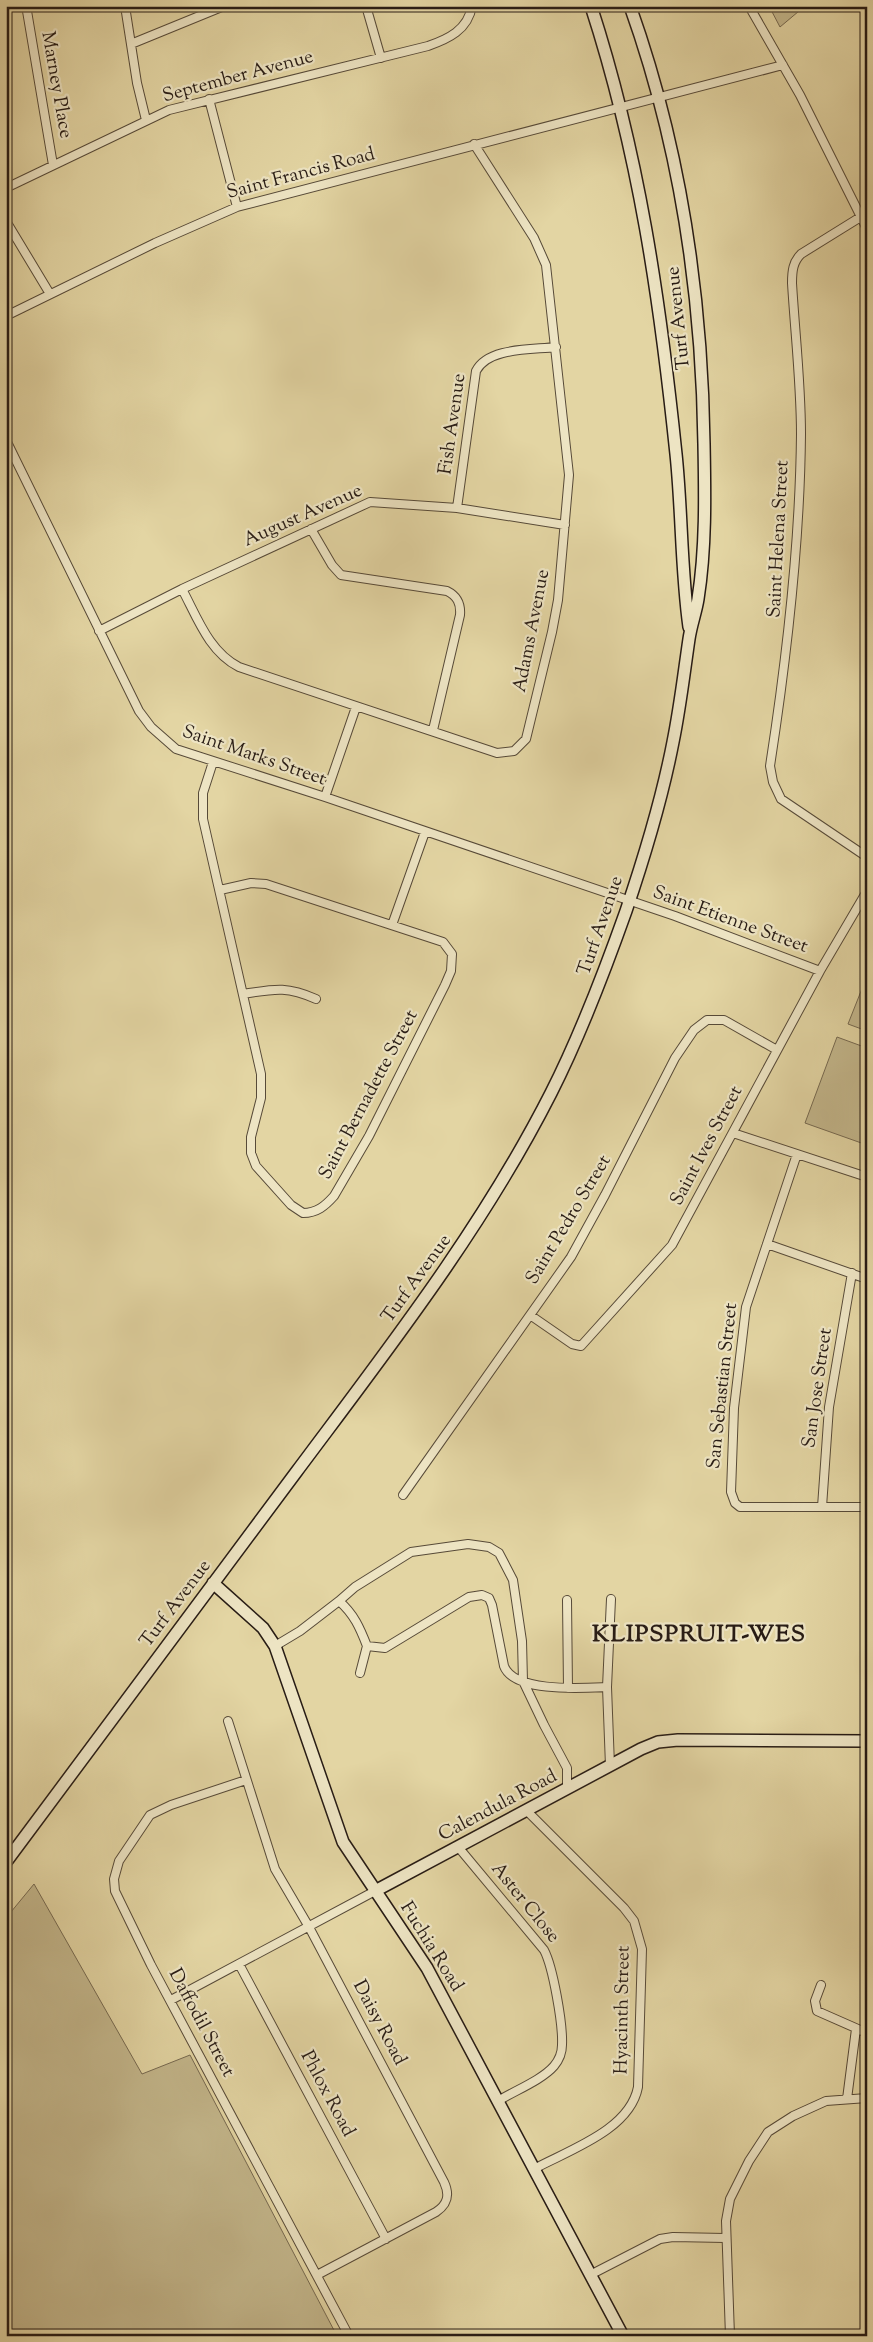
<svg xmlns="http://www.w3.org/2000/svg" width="873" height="2342" viewBox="0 0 873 2342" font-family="'Sorts Mill Goudy',serif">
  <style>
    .green { fill: #c3b68b; stroke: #766950 }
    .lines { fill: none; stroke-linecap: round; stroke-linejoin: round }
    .street-casing { stroke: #574a38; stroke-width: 10 }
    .secondary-casing { stroke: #281c15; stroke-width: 14 }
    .street { stroke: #ede4c3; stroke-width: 8 }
    .secondary { stroke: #ede4c3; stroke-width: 11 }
    .labels { text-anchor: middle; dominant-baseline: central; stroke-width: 4.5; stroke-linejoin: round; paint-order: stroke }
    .street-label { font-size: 19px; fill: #281c15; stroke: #ede4c3 }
    .district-label { font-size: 24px; font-weight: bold; letter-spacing: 1px; fill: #281c15; stroke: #ede4c3 }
  </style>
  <rect width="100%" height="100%" fill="#e3d5a3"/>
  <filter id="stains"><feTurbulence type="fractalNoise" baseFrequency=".004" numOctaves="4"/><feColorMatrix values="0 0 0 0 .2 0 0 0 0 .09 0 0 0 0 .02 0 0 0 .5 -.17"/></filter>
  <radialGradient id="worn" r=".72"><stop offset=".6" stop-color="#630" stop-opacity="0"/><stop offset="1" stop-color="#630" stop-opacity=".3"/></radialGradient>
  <path class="green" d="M769,6h36l-25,21z
    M867,976v55l-19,-7z
    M837,1037l30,11v97l-62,-22z
    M34,1884l108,190 48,-19 147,281h-331v-418z"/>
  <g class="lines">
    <defs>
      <path id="street" d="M125,6l12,77 9,37
        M366,6l15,52
        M749,6l51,89 67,134
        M27,11l26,154
        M131,44l93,-38
        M209,99l28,108
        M6,188l163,-78 259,-64c20,-7 40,-16 44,-40
        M867,213l-66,41c-8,8 -9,17 -9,29 3,50 9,101 9,151 -1,111 -14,222 -31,332l3,16 8,17 86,58
        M6,221l44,73
        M6,316l149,-73 82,-36 546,-142
        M6,440l133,271 12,16 25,22 149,48 350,119 145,55
        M457,508l19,-137c12,-24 56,-21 80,-24
        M311,529l21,36 9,10 106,16c10,5 14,12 13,24l-27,115
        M182,589c15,28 27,63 57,78l258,86 17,-2 12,-12 26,-107 6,-32 11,-125 -23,-210 -12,-27 -60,-94
        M99,631l83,-42 188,-87 87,6 108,17
        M213,762l-10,31v26l58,255v24l-10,39v16l5,13 35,39 12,8c14,0 22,-7 31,-17l35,-60 76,-151 6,-14 1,-17 -9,-12 -177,-58 -15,-1 -31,7
        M325,797l31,-90
        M392,925l33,-93
        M243,994c32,-5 43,-8 73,5
        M733,1133l134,44
        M797,1154l-51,153 -12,101 -3,84 4,11 5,4h127
        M767,1244l100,35
        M530,1315l42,29 9,2 91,-101 148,-274 47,-80
        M403,1495l168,-238 34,-62 70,-137 19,-28 13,-10h17l53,30
        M822,1507l7,-100 23,-134
        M567,1600l1,88
        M339,1601l16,-14 56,-35 57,-8 21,3 10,6 14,27 9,61 1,40 21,44 23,43v21
        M275,1646l25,-15 39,-30c15,13 21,27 28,45l18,2 84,-51 13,-2 7,3 3,7 12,61c10,27 79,22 103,21
        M360,1673l7,-27
        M228,1721l47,148 34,58 135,255c6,13 4,22 -8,30l-119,63
        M610,1766l-3,-79 4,-88
        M246,1780l-75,25 -21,10 -31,46 -5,18 1,12 36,74 198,371
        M527,1811l97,97 10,13 8,28 -4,138c-8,43 -69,63 -104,82
        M459,1848l85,102c9,17 19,74 18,95 0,7 -3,15 -8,21 -12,14 -40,25 -56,35
        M239,1964l147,275
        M821,1985l-6,16 2,10 50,22
        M171,2000l204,-109
        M847,2099l9,-70
        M590,2275l70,-36 13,-2 52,1
        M730,2336l-4,-115 4,-22 19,-38 19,-29 25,-16 33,-15 41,-3"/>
      <path id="secondary" d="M591,6c48,148 69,294 85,448 6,57 5,116 13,173
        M213,1583l50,45 12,18 68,196 84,126 196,368
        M6,1862c97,-131 194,-261 291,-391 91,-122 185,-242 254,-378 30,-59 53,-120 75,-182 19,-56 36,-112 47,-169 7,-34 11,-69 16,-103 2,-14 7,-27 9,-40 8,-51 7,-104 6,-155 -2,-149 -24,-298 -74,-438
        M375,1891l266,-142 17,-7 20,-2 189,1"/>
    </defs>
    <use href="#street" class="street-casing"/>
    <use href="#secondary" class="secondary-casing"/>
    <use href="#street" class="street"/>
    <use href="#secondary" class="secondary"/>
  </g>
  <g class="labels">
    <g class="street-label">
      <text transform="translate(238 77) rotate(-15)">September Avenue</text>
      <text transform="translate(56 85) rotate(80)">Marney Place</text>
      <text transform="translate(301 174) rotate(-15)">Saint Francis Road</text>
      <text transform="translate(679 318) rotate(-96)">Turf Avenue</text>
      <text transform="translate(453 424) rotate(-82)">Fish Avenue</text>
      <text transform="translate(303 516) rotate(-24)">August Avenue</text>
      <text transform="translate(779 539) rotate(-87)">Saint Helena Street</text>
      <text transform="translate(532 631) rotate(-79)">Adams Avenue</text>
      <text transform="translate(254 756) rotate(19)">Saint Marks Street</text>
      <text transform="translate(730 920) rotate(20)">Saint Etienne Street</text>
      <text transform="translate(601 926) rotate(-71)">Turf Avenue</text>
      <text transform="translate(369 1095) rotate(-62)">Saint Bernadette Street</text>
      <text transform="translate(707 1146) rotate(-62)">Saint Ives Street</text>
      <text transform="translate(569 1220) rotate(-59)">Saint Pedro Street</text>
      <text transform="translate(417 1279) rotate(-54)">Turf Avenue</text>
      <text transform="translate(723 1386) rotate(-84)">San Sebastian Street</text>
      <text transform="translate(818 1388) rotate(-82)">San Jose Street</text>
      <text transform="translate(176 1604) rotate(-53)">Turf Avenue</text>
      <text transform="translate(498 1806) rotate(-28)">Calendula Road</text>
      <text transform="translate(525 1903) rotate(51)">Aster Close</text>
      <text transform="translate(431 1947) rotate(58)">Fuchia Road</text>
      <text transform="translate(623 2010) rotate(-89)">Hyacinth Street</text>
      <text transform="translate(201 2023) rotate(62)">Daffodil Street</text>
      <text transform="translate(379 2023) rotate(62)">Daisy Road</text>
      <text transform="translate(327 2094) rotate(62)">Phlox Road</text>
    </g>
    <g class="district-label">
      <text x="699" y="1635">KLIPSPRUIT-WES</text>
    </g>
  </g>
  <rect width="873" height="2342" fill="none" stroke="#e3d5a3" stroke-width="25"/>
  <rect x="8" y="8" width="858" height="2327" fill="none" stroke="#281c15" stroke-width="2.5"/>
  <rect x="12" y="12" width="848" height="2317" fill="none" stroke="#281c15"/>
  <rect width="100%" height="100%" filter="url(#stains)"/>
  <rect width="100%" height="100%" fill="url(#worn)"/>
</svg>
